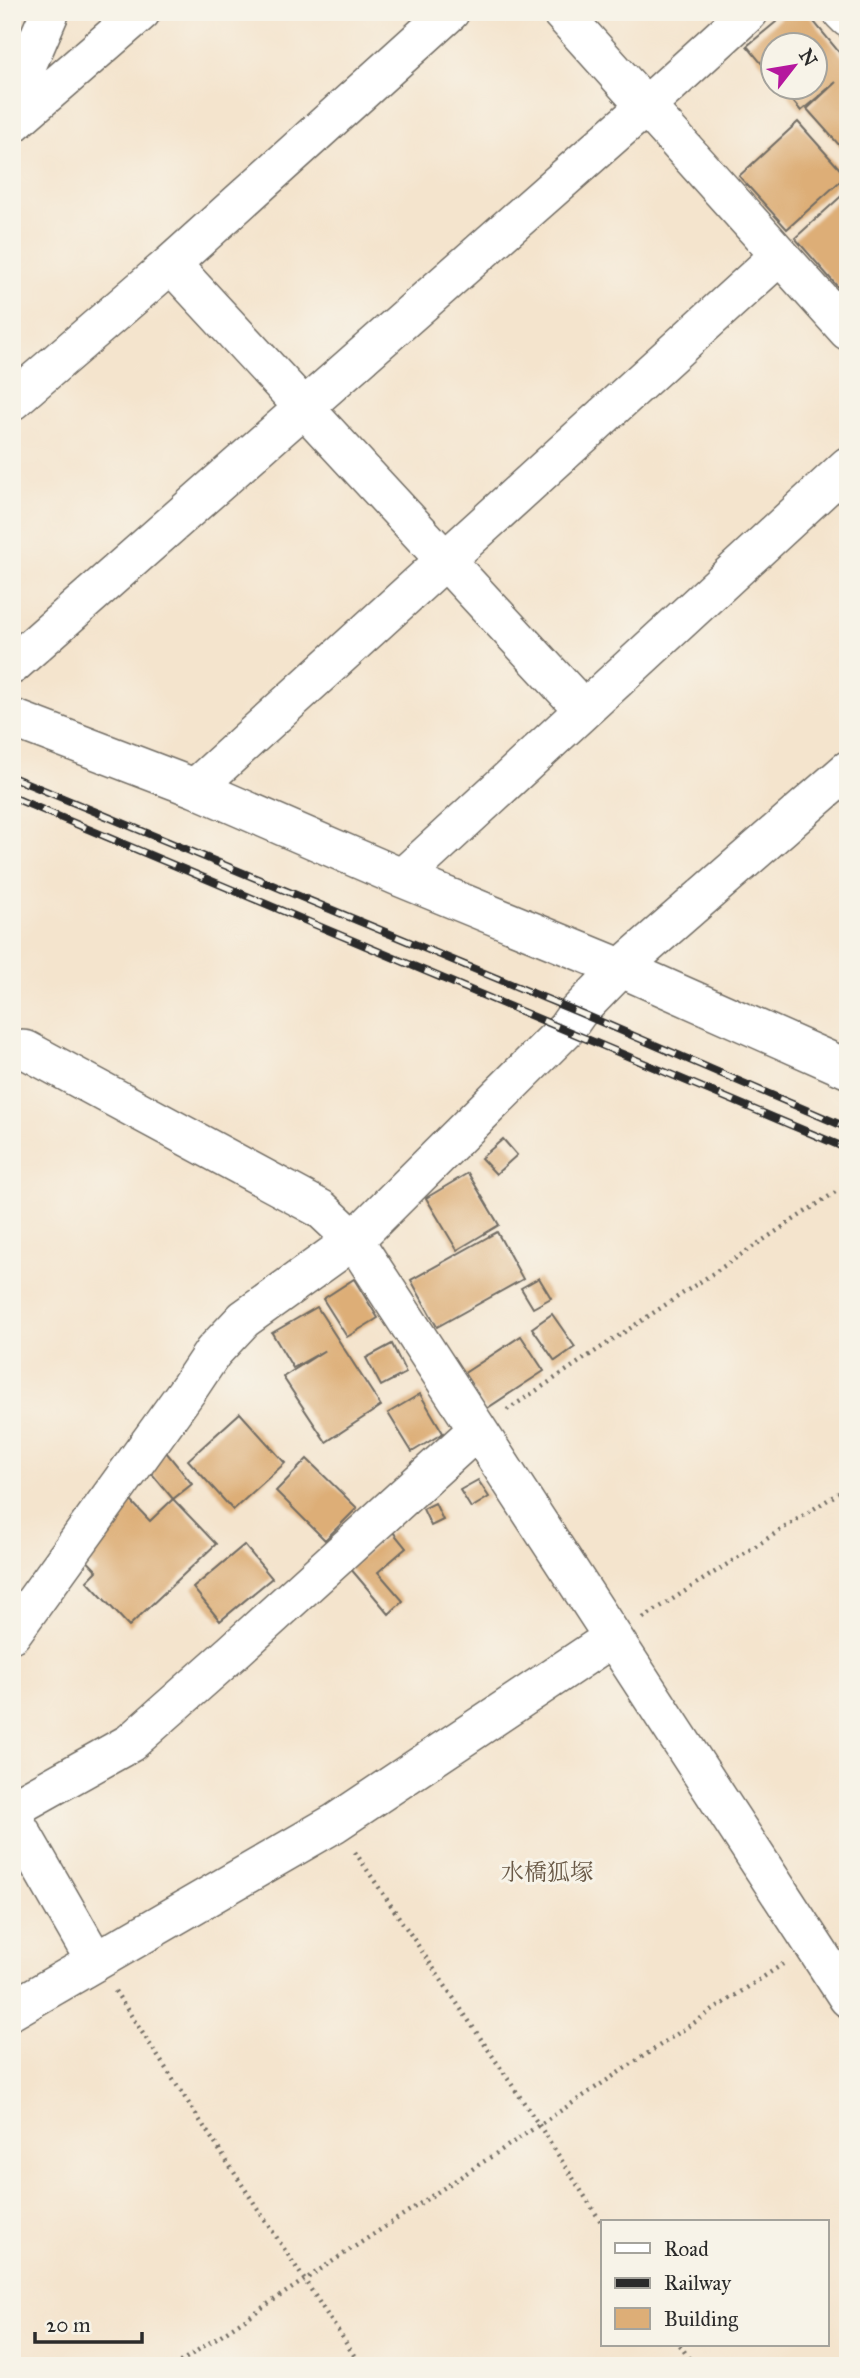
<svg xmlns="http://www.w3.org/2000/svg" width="860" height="2378" viewBox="0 0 860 2378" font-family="'IM FELL Great Primer','Noto Serif JP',serif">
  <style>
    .building { fill: #ddae77 }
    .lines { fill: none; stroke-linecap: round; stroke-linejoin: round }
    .minor-casing { stroke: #716c64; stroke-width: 41 }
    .path { stroke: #716c64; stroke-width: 4.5; stroke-dasharray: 2 5; stroke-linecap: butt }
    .minor { stroke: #fff; stroke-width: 38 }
    .rail-casing { stroke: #2b2b2b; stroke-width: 8 }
    .rail { stroke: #f7f3e8; stroke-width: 5; stroke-dasharray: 16; stroke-linecap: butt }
    .labels { text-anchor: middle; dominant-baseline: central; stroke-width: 6; stroke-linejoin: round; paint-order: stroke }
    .neighbourhood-label { font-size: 23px; fill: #695946; stroke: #f7f3e8 }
  </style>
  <rect width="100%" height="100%" fill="#f7f3e8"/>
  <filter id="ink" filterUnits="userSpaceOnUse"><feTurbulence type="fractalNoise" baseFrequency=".0143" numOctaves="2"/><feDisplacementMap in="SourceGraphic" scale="14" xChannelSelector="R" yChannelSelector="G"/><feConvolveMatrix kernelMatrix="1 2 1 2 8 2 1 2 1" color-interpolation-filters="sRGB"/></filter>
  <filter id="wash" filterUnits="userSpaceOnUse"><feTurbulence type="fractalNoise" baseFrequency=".00686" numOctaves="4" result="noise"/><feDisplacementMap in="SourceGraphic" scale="28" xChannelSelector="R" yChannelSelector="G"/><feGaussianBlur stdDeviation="1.57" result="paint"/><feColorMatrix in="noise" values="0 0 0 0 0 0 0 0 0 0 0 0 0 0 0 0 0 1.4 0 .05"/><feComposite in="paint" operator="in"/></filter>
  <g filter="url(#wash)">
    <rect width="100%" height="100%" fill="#f4e4cd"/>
    <g id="blocks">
      <path class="building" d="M788,12h18l42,51v92l-41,-46 29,-27 -35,29 -19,-23h32v-42h-42v30l-25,-30z
        M798,122l48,54 -59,53 -48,-53z
        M848,190v99l-5,4 -48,-55z
        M503,1139l14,16 -21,19 -15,-16z
        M468,1173l31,52 -42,25 -31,-52z
        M497,1232l26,47 -86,48 -26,-47z
        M539,1278l12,20 -18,10 -12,-20z
        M354,1279l24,39 -31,19 -24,-38z
        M317,1307l64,99 -55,36 -43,-65 42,-27 -32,18 -21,-35z
        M552,1314l23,33 -20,14 -23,-33z
        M521,1336l23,35 -58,38 -23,-35z
        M392,1344l14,29 -25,13 -15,-28z
        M420,1394l23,39 -31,19 -24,-39z
        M240,1413l45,50 -52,47 -45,-50z
        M166,1452l26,32 -19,15 -26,-31z
        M307,1459l50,49 -32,32 -49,-49z
        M478,1480l11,17 -18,11 -11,-18z
        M173,1499l43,45 -87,82 -42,-45 10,-10 -19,-20 53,-50 19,20z
        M435,1503l8,17 -12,6 -8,-17z
        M393,1532l13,16 -28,24 25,29 -14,13 -39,-46z
        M244,1545l28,33 -52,43 -27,-33z"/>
    </g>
  </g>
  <g filter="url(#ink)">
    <use href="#blocks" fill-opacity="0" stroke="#716c64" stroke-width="2"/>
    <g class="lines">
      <defs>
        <path id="minor" d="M561,12l287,319
          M842,12l6,6
          M12,100l38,-88
          M12,124l129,-112
          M171,264l413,446
          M12,401l159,-137 279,-252
          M12,665l633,-558 104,-95
          M12,718l183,70 207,90 219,90 227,101
          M195,788l584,-532
          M402,878l446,-412
          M12,1049l14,1 295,159 33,31 494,758
          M12,1633l177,-245 24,-36 31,-33 110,-79 212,-211 12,-17 43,-44 227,-198
          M12,1809l118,-66 103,-91 244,-222
          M12,1816l83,145
          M12,2010l323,-187 277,-185"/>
      </defs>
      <use href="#minor" class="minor-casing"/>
      <path class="path" d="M507,1410l330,-219
        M643,1618l205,-131
        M355,1852l184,273 64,100
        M115,1991l246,375
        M680,2345l14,21
        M174,2366l609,-402"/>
      <use href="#minor" class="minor"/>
      <defs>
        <path id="rail" d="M12,777l566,235 270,116
          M12,797l836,352"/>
      </defs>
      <use href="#rail" class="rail-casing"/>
      <use href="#rail" class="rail"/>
    </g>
  </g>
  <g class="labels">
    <g class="neighbourhood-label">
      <text x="547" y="1872">水橋狐塚</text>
    </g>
  </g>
  <rect width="860" height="2378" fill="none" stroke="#f7f3e8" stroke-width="42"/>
  <rect x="601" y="2220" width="228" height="126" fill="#f7f3e8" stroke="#a5a39c" stroke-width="2"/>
  <rect x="615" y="2243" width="35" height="10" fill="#ffffff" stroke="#a5a39c" stroke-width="2"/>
  <text x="664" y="2256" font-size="21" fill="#2b2b2b">Road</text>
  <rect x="615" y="2278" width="35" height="10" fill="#2b2b2b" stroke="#a5a39c" stroke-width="2"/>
  <text x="664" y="2290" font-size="21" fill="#2b2b2b">Railway</text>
  <rect x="615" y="2308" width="35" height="21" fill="#ddae77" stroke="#a5a39c" stroke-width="2"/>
  <text x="664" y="2326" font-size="21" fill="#2b2b2b">Building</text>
  <g transform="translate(794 66) rotate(59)"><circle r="33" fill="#f7f3e8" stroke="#a5a39c" stroke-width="2"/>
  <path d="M0-5L12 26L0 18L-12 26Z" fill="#b5179e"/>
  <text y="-10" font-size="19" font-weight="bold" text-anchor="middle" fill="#2b2b2b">N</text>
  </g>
  <path d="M35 2332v10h107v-10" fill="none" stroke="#2b2b2b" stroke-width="3.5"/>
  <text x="46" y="2332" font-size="21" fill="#2b2b2b" stroke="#f7f3e8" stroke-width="5" paint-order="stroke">20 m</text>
</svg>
